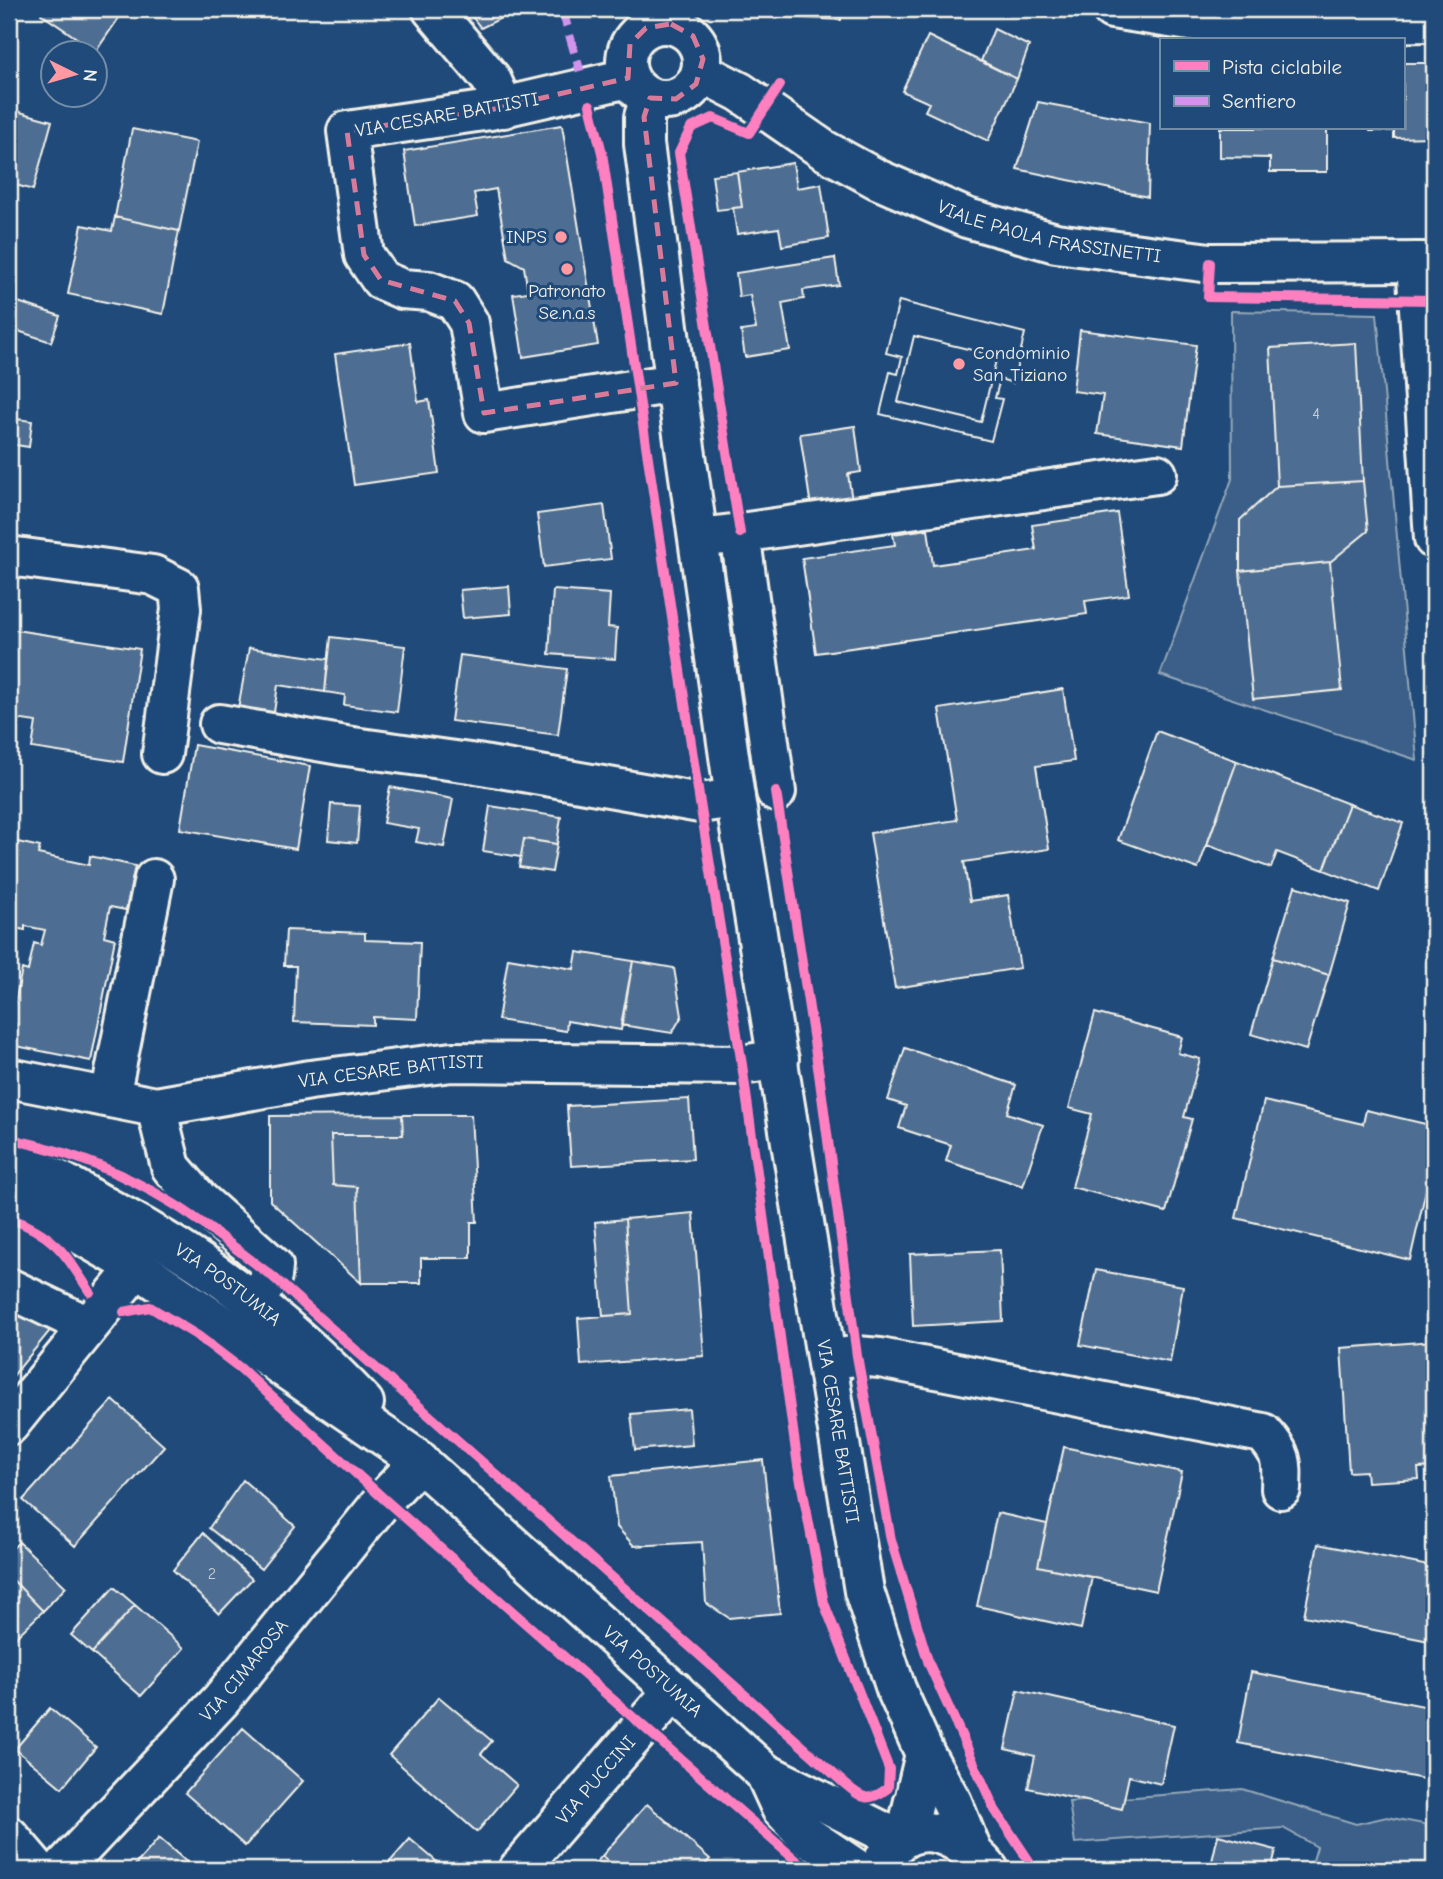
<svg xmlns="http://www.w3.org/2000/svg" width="1443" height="1879" viewBox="0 0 1443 1879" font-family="'Comic Neue',sans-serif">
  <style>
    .green { fill: #3a5f88; stroke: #97a8b8; stroke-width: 2 }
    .building { fill: #4d6e92; stroke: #f4f1e8; stroke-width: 2; fill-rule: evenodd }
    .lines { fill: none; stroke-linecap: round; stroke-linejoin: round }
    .minor-casing { stroke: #f4f1e8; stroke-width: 44 }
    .major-casing { stroke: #f4f1e8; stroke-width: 44 }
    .minor { stroke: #1f4a7a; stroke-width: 38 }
    .major { stroke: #1f4a7a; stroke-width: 38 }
    .quiet { stroke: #d193ec; stroke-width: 9; stroke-dasharray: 18 9; stroke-linecap: butt }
    .cycleway-casing { stroke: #1f4a7a; stroke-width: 15 }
    .cycleway { stroke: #ff80c0; stroke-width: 10 }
    .marked { fill: none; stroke: #d87a9a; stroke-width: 5; stroke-dasharray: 14 9; stroke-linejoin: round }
    .poi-dot { fill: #ff9aa2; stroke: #1f4a7a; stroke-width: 2.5 }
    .labels { text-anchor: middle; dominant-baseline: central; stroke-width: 6; stroke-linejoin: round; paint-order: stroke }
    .number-label { font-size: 16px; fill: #cad0d2 }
    .street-label { font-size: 19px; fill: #f4f1e8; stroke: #1f4a7a }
    .poi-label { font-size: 19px; fill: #f4f1e8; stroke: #1f4a7a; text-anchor: end }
  </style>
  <rect width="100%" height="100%" fill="#1f4a7a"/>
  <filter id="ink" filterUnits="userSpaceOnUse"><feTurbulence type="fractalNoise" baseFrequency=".0143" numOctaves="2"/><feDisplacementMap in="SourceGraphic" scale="14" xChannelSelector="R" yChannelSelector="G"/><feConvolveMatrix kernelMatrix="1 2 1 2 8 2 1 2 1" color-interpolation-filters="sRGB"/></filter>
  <g filter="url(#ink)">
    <path class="green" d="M1231,311l146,3 40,446 -257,-85 72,-196z
      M1242,1789l114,35 31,-7 47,9v44h-124l7,-23 -34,-19 -208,15 -6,-41z"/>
    <path class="building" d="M45,9h80l-29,42 -55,-37z
      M466,9h32l7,7 -24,12z
      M498,9h21l-14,7z
      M762,9h80l-1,11 -80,-4z
      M994,29l35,17 -12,33 -36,-18z
      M928,36l89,43 -29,62 -63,-30 4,-8 -27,-12z
      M1403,63h28l1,74 -38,1v-7h-24v-3h33z
      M1038,102l112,21 -2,74 -131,-28z
      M9,109l43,12 -19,69 -24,-7z
      M562,125l36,220 -75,12 -10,-63 15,-2 -4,-25 -16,-9 -12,-69 -22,4 4,23 -63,10 -11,-75z
      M1220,128h107v44h-57v-14l-50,-1z
      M132,129l65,13 -18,89 -64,-14z
      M793,163l4,25 24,-4 8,54 -47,8 -3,-18 -42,6 -4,-26 9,-1 -5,-35z
      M737,172l5,35 -25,3 -5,-35z
      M115,217l64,14 -16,83 -95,-20 14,-69 30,6z
      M835,258l4,27 -36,5 1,9 -22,4 8,47 -45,7 -4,-26 15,-2 -6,-34 -11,2 -3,-24z
      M9,299l51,17 -9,26 -42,-14z
      M899,301l126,32 -12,50 -13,-4 -5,19 7,1 -11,42 -111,-27 10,-42 8,2 4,-17 -16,-4zM914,336l83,20 -16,66 -83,-20z
      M899,301l126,32 -12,50 -13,-4 -5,19 7,1 -11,42 -111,-27 10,-42 8,2 4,-17 -16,-4z
      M1080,330l116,15 -13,101 -86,-12 6,-39 -30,-4z
      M914,336l83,20 -16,66 -83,-20z
      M410,343l8,59 11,-2 10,73 -85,12 -19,-131z
      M1356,343l7,138 -86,5 -7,-138z
      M9,418l23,3 -3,26 -20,-3z
      M855,426l6,46 -13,2 4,27 -41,6 -11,-73z
      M1363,481l5,50 -38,31 -90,9v-51l37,-34z
      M604,505l7,54 -67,8 -7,-53z
      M1117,513l12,82 -44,6 2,13 -271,39 -14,-95 93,-13 -2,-11 35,-5 5,36 103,-15 -4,-25z
      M1330,562l12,128 -89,9 -13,-128z
      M509,586l2,28 -48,4 -3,-28z
      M553,590l57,4 -2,33 9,1 -2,31 -66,-5z
      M9,629l131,20 -17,113 -91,-14 4,-26 -27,-4z
      M331,637l74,9 -8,66 -53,-7 1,-10 -20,-3z
      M249,648l79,11 -3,33 -47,-7 -5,34 -36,-5z
      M460,655l107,14 -9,66 -107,-14z
      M1063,689l11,72 -38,5 13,83 -85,13 6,39 38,-6 12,73 -125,20 -25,-155 87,-13 -18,-111z
      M1157,731l80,30 -39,108 -80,-29z
      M194,745l116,21 -14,83 -116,-20z
      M1237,761l112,43 -25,66 -47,-18 -6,16 -64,-23z
      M390,787l63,12 -9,48 -28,-5 3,-13 -36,-6z
      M331,804l29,2 -3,37 -29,-3z
      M1349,804l54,19 -24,68 -55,-21z
      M490,806l71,11 -4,27 -33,-5 -3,18 -38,-6z
      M524,839l33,5 -5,28 -33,-5z
      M9,840l31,7 -2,7 51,11 1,-9 45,10 -9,44 -16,-3 -6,29 11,3 -24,122 -80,-16 5,-21 -5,-2 11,-53 6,2 6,-28 7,2 4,-15 -20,-4v4l-16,-3z
      M1295,886l55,17 -21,72 -56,-17z
      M286,930l79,3v7l55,2 -3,77 -44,-2v8l-79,-3 2,-56h-12z
      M577,952l56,9 -12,69 -54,-9 -1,10 -68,-11 10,-62 66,11z
      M1273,958l56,17 -23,75 -55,-16z
      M633,961l41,7 8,48 -10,17 -51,-8z
      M1095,1013l87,24 -4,16 22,6 -16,58 8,2 -26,93 -94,-25 20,-73 -23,-6z
      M905,1048l111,37 -9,28 36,12 -20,61 -77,-25 5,-16 -52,-17 7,-22 -18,-6z
      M689,1099l4,60 -122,7 -4,-60z
      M1264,1101l99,23 3,-14 68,16v29l-24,105 -174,-42z
      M402,1115h69l6,107h-6v36h-50v25h-60l-4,-96 -24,-2 -2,-50h72z
      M402,1115l1,20h-72l2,50 24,2 4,96 -91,-82v-85z
      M693,1213l11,143 -123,9 -3,-47 54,-4 -7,-95z
      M625,1219l7,95 -29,2 -8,-94z
      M1000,1250l3,71 -90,5 -3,-72z
      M1096,1270l87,16 -13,76 -90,-17z
      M9,1301l48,21 -48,59z
      M1434,1341v126l-16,1 1,11 -52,3 -1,-11 -17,1 -8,-124z
      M113,1400l51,46 -89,100 -52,-46z
      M689,1409l3,36 -57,5 -4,-36z
      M1064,1447l118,25 -26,119 -118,-25z
      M763,1460l17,153 -51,5 -23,-15 -4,-61 -68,4 -17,-19 -6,-51z
      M243,1480l52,46 -34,43 -52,-41z
      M997,1513l50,11 -9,42 54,11 -11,52 -104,-23z
      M203,1533l49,46 -33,35 -46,-44z
      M19,1542l47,45 -23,24 -34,-35v-24z
      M1318,1544l116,23v75l-130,-26z
      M9,1576l34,35 -34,33z
      M114,1587l21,18 -43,48 -21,-18z
      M135,1605l49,43 -43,48 -49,-43z
      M1251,1672l183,36v73l-196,-38z
      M1018,1690l156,35 -13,59 -32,-8 -7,33 -94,-21 7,-32 -30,-7z
      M439,1697l53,44 -11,13 36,31 -40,47 -88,-77z
      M50,1708l46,39 -34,41 -47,-39z
      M243,1728l60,53 -58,65 -60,-53z
      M647,1804l63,55 -9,11h-82l-17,-14z
      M1218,1835l58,15 -5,20h-61z
      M159,1838l37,32h-65z
      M410,1839l26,22 -8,9h-32l-8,-6z
      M602,1856l17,14h-30z
      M353,1861l10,9h-18z"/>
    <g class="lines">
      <defs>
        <g id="minor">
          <path d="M432,9l59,70 13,29"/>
          <path d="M1112,9l103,16 219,-3"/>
          <circle cx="664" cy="62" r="38"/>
          <path id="s1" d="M701,72l39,20 84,58 53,29 90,39 89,25 154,20 224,-1"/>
          <path d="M628,78l-138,32 -143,21 17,124 17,25 21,9 27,2 26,10 14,22 15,90 192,-30"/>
          <path id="s2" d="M650,98l-6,19v27l29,220 62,434 129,793 32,98 29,65 27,48 22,54"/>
          <path d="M1416,262l18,277"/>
          <path d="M740,533l417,-59"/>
          <path d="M716,536l24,-3 36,259"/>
          <path d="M9,556l144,19 26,13 2,21 -19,145"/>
          <path d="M219,724l127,22 131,18 223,39 35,-5"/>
          <path id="s3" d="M9,1078l147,29 154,-27 142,-18 290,3 37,-6"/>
          <path d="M110,1097l44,-218"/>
          <path d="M156,1107l15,60 29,34 73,65 -1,10 -18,24"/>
          <path d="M9,1288l79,38"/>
          <path d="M827,1359l30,-3 23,2 383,75c20,21 19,29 18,56"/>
          <path d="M9,1425l128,-158"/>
          <path d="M906,1835l19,-81"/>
          <path d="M9,1836l29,34"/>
          <path id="s4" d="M61,1870l160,-170 163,-201 36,-38"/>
          <path id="s5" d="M518,1870l156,-180"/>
        </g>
        <g id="major">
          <path id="s6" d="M9,1162c12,4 24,7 35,12 22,8 42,22 62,33 97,51 183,116 258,196"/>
          <path id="s7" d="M9,1199l29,11 99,57 276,189 352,317 133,66"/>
          <path d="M765,1773l16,35 25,27 52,35"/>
          <path d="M879,1870c25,-60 76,-40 110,0"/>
        </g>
      </defs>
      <use href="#minor" class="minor-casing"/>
      <use href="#major" class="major-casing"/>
      <use href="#minor" class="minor"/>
      <use href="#major" class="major"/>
      <path class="quiet" d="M562,9l18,62"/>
      <defs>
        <path id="cycleway" d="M1210,263l-2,34 226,3
          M740,533l-61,-380 12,-25 22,-10 36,15 31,-48
          M776,792l43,282 38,282 34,184 38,124 66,146 40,60
          M19,1141c54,12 106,33 153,62 35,21 67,49 100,73l573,508c18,15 23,19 43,4l1,-19 -65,-166 -26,-137 -56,-401 -42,-262 -98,-650 -12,-48
          M9,1218c45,16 56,35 81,74
          M124,1312l26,-5 48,29 42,32 144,131 423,371"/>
      </defs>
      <use href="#cycleway" class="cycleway-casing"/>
      <use href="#cycleway" class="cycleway"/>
    </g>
  </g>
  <path class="marked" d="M671,24l22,12 10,23 -7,25 -20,15 -26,-1 -6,19 32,266 -192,30 -15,-90 -14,-22 -74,-21 -17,-25 -17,-124 143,-21 138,-32 2,-34 16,-16z"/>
  <g class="poi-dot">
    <circle cx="561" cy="237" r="7"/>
    <circle cx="567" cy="269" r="7"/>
    <circle cx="959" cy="364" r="7"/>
  </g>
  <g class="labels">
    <g class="number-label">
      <text x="1316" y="414">4</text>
      <text x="212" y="1574">2</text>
    </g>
    <g class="street-label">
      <text transform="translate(447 115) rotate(-10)">VIA CESARE BATTISTI</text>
      <text stroke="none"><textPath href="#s1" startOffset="388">VIALE PAOLA FRASSINETTI</textPath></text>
      <text stroke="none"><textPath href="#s3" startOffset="388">VIA CESARE BATTISTI</textPath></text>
      <text stroke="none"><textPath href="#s6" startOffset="252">VIA POSTUMIA</textPath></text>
      <text stroke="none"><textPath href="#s2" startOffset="1349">VIA CESARE BATTISTI</textPath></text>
      <text stroke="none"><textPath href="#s4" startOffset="271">VIA CIMAROSA</textPath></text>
      <text stroke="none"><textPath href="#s7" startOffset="802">VIA POSTUMIA</textPath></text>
      <text stroke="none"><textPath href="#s5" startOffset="119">VIA PUCCINI</textPath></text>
    </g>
    <g class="poi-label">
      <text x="547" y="237">INPS</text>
      <text x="567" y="291" text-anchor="middle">Patronato<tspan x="567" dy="22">Se.n.a.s</tspan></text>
      <text x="973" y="353" text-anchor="start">Condominio<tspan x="973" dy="22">San Tiziano</tspan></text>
    </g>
  </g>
  <rect width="1443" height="1879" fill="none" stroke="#1f4a7a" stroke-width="35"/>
  <rect x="18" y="18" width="1408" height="1844" fill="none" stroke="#f4f1e8" stroke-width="2.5" filter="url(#ink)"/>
  <rect x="1160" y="38" width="245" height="91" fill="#1f4a7a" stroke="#748da6" stroke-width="2"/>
  <rect x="1174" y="61" width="35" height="10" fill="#ff80c0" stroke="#748da6" stroke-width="2"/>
  <text x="1222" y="74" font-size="21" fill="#f4f1e8">Pista ciclabile</text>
  <rect x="1174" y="96" width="35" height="10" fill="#d193ec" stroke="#748da6" stroke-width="2"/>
  <text x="1222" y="108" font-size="21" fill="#f4f1e8">Sentiero</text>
  <g transform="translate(74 74) rotate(95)"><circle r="33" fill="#1f4a7a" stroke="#748da6" stroke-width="2"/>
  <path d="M0-5L12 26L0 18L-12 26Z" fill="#ff9aa2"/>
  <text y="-10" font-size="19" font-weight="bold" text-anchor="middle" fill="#f4f1e8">N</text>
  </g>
</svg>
